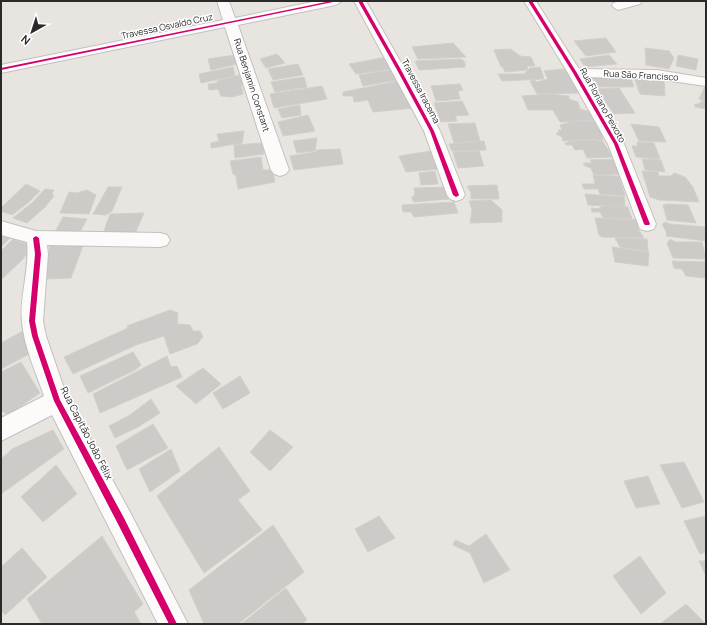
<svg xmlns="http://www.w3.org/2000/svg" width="707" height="625" viewBox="0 0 707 625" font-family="Manrope,sans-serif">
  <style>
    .building { fill: #cdcac7; stroke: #d3d0cc }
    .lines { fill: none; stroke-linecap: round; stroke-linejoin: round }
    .street-casing { stroke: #c2c0c1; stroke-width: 2 }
    .street { fill: #fcfbfa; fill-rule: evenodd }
    .cycleway-casing { stroke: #fff; stroke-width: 2 }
    .cycleway { fill: #d6006c; fill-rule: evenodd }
    .labels { text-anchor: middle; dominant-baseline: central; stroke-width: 3; stroke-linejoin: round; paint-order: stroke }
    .far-street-label { font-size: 9px; fill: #2a2a2a; stroke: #fff }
    .street-label { font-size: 10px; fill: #2a2a2a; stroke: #fff }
  </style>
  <rect width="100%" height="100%" fill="#e8e4e0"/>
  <path class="building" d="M606,38l10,14 -30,4 -12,-15z
    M453,43l13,14 -48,2 -6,-12z
    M645,48l24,3 5,7 -5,11 -23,-4z
    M511,49l9,7 11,1 4,9h-8l1,4 -23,2 -2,-5h-2l-7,-17z
    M277,54l8,9 -19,5 -6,-9z
    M235,55l2,9 -26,6 -3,-11z
    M609,55l8,9 -32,3 -5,-8z
    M678,55l20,4 -2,11 -20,-4z
    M387,57l6,12 -37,5 -7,-10z
    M461,59l4,3v5l-46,3 -4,-9z
    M298,64l5,11 -30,5 -5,-11z
    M233,67l2,9 -34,7 -2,-9z
    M540,67l4,12 -42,2 -4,-7h26l6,-6z
    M564,69l18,24 -45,1 -7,-13 5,-1 2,2 11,-3 -4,-8z
    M392,70l5,10 -34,6 -4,-11z
    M240,75l3,9 -2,1 2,9 -11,3 -11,-1 -3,-7 -9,1 -1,-6 9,-1v-2z
    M630,75l4,12h-36l-7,-11z
    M633,75l31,2 1,19 -25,-2z
    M304,77l3,10 -32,5 -4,-10z
    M398,81l17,27 -42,4 -5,-12 -14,2 -1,-6h-10v-4z
    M460,84l3,6 -5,1 2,8 -24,2 -5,-15z
    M322,86l5,13 -53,9 -4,-14z
    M705,86h1v23l-11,-2v-3h3l5,-3 -4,-2z
    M619,88l16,25 -21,1 -17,-25z
    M549,94l20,2v3l9,3 2,7 11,3 2,8 -33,2 -7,-12h-25l-6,-14z
    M462,101l7,14 -14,1 2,5 -16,1 -7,-19z
    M300,105l1,10 -19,3 -4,-9z
    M308,115l7,16 -32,5 -5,-14z
    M574,121h20l7,9 2,11h-7v-2l-33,2 -1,-4 -6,-3 3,-2 -1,-2h4l-2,-5z
    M475,123l5,18 -26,2 -6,-19z
    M631,124l28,3 7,15 -27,-1z
    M244,131l-2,12 -31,5v-5l8,-2 -2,-7z
    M317,138l-2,13 -18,2 -4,-12z
    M594,140l9,2 10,15 -26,1 -4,-9 -8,1 -3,-5h-6l-1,-2 4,-1v-1z
    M484,141l2,9 -34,1 -3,-7z
    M637,142l17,1 6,16 -24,-2 -4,-11h6z
    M262,143l2,11 -29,4 -1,-13z
    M340,149l3,15 -49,6 -4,-14 26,-4 1,-2z
    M431,151l8,18 -33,3 -7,-16z
    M479,151l5,15 -26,2 -5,-16z
    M261,157l2,13h9l3,12 -37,7 -2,-13 -3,-2 -3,-13z
    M615,159l6,15 -27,1 -3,-7 -6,-2 -2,-3h9l-2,-3z
    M642,159l19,1 4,12 -20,-2z
    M435,171l3,13 -17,1 -2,-12z
    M642,171l16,1 1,4h12l3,-3 11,4 8,10 6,15 -40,-2 -9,-3z
    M593,175l26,1 6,20 -25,-2 -2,-5h-14l-2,-5h13z
    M26,184l14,7 -11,11 -17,13 -11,-4v-3z
    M497,185l2,14h-28v-6l-4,-7z
    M108,187h14l-10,24 -6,4 -13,-1z
    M447,187l2,12 -35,3 -2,-3v-2l3,-2 -1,-7z
    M45,189l9,1 -2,4 2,2 -9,11 -18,16 -14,-5 20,-16z
    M87,190l9,5 -7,19 -29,-1 9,-21 8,1z
    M585,194l39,3 1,10 -37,-2z
    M491,200l11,10v12l-32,1 2,-13 -3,-9z
    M454,202l4,11 -44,4 -3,-5h-8l-1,-7z
    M667,204l21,1 8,18 -29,-3 -4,-15z
    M602,206l26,1 4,12 -29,-1 -3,-6h-8l-1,-4 7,1z
    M144,213l-9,21h-32l7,-20z
    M63,217l24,2 -10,18 -24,-1z
    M595,218l47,2 -4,9 6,9 -42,-1 -3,-2z
    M666,222l4,2 36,3v14l-40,-5 1,-3 -5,-9z
    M1,236l9,2 -9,9z
    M615,238l32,1 1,12 -28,-4z
    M13,239l19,7 -9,13 -20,19h-2v-27z
    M670,239l5,3h27l4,17 -33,-1 -6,-15z
    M50,243h34l-13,35 -25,1z
    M612,247l37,5 -1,14 -33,-4z
    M672,261l34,1v16l-20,-2 -4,-7 -8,-1z
    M170,310l8,3 -1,11 13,1 3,6h7l3,6 -6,7 -27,10 -6,-18 -28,9 -63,29 -9,-17 64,-29 -1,-2z
    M23,331l10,12v9l-32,17v-26z
    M133,352l8,13 -6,5 -47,23 -8,-17z
    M167,356l4,11 6,-1 5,11 -82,36 -7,-19z
    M21,362l19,31 -32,22 -5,-4 -2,1v-40z
    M203,368l18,16 -25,20 -20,-18z
    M240,376l10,17 -27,16 -10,-16z
    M151,399l9,14 -22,14 -23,11 -6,-12 21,-11z
    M153,424l15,24 -41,22 -11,-24z
    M53,430l11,19 -63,45v-35l11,-10z
    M270,430l23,17 -23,24 -20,-19z
    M219,447l31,44 -12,9 24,30 -58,43 -47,-77z
    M171,449l9,22 -30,21 -11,-23z
    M684,462l20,40 -22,6 -22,-43z
    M56,465l21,29 -34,28 -22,-25z
    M648,476l12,28 -24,4 -12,-27z
    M379,516l16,22 -27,14 -13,-23z
    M706,516v36l-6,2 -16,-33z
    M273,525l31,47 -66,52h-34l-15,-34z
    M486,534l24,36 -26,13 -14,-30 -17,-8 2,-5 14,6z
    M102,536l41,68 -9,8 7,12h-99l-15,-25z
    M22,548l25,29 -42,38 -4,-5v-43z
    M640,556l26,37 -25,21 -28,-38z
    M699,561h7v15z
    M286,588l21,32 -5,4h-61z
    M686,604l20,20h-46z"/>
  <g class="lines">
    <defs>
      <path id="street" d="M217,1h12l6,17 82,-17h25l-6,4 -98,20 51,145 -3,4 -6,2 -6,-2 -3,-4 -46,-143 -224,46v-8l222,-45z
        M354,1h12l74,130 25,64 -3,4 -6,2 -6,-2 -3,-4 -23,-64z
        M524,1h12l43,68 78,1 49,8v8l-49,-7 -72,-2 39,67 32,80 -2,5 -7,2 -7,-2 -2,-5 -30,-80 -40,-71z
        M622,1h20l-2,3 -22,6 -6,-4 1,-3z
        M1,221l35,10 124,2 7,2 3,5 -3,5 -7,2 -113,-2 1,9 -5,67 3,15 21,61 63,115 58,112h-30l-106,-209 -51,26v-23l43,-22c-8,-24 -20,-49 -22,-74 -3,-24 8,-53 5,-80l-26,-7z"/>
    </defs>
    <use href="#street" class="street-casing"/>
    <use href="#street" class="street"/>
    <defs>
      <path id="cycleway" d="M331,1h7l-337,69v-2z
        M358,1h4l38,67 34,63 25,64 -1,1 -2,1 -3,-2 -23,-64 -34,-63z
        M528,1h4l45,72 41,71 32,80 -1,1h-4l-1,-1 -30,-80 -41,-71z
        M36,236l3,2 2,16 -6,67 3,15 22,64 64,118 53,106h-8l-51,-100 -64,-123 -22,-65 -3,-15 6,-67 -2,-16z"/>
    </defs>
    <use href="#cycleway" class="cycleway-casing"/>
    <use href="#cycleway" class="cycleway"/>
  </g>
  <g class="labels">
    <g class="far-street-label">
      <text transform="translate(167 26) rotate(-12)">Travessa Osvaldo Cruz</text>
      <text transform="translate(641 75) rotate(3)">Rua São Francisco</text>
      <text transform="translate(252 85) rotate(72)">Rua Benjamin Constant</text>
      <text transform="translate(421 91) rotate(62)">Travessa Iracema</text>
      <text transform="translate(603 105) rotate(61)">Rua Floriano Peixoto</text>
    </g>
    <g class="street-label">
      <text transform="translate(87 433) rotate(63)">Rua Capitão João Félix</text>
    </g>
  </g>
  <rect width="707" height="625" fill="none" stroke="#2a2a2a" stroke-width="4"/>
  <g transform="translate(32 32) rotate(219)" stroke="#ffffff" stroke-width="3" paint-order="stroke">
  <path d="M0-3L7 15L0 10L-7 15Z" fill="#2a2a2a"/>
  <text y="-6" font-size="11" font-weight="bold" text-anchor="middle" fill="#2a2a2a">N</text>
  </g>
</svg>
